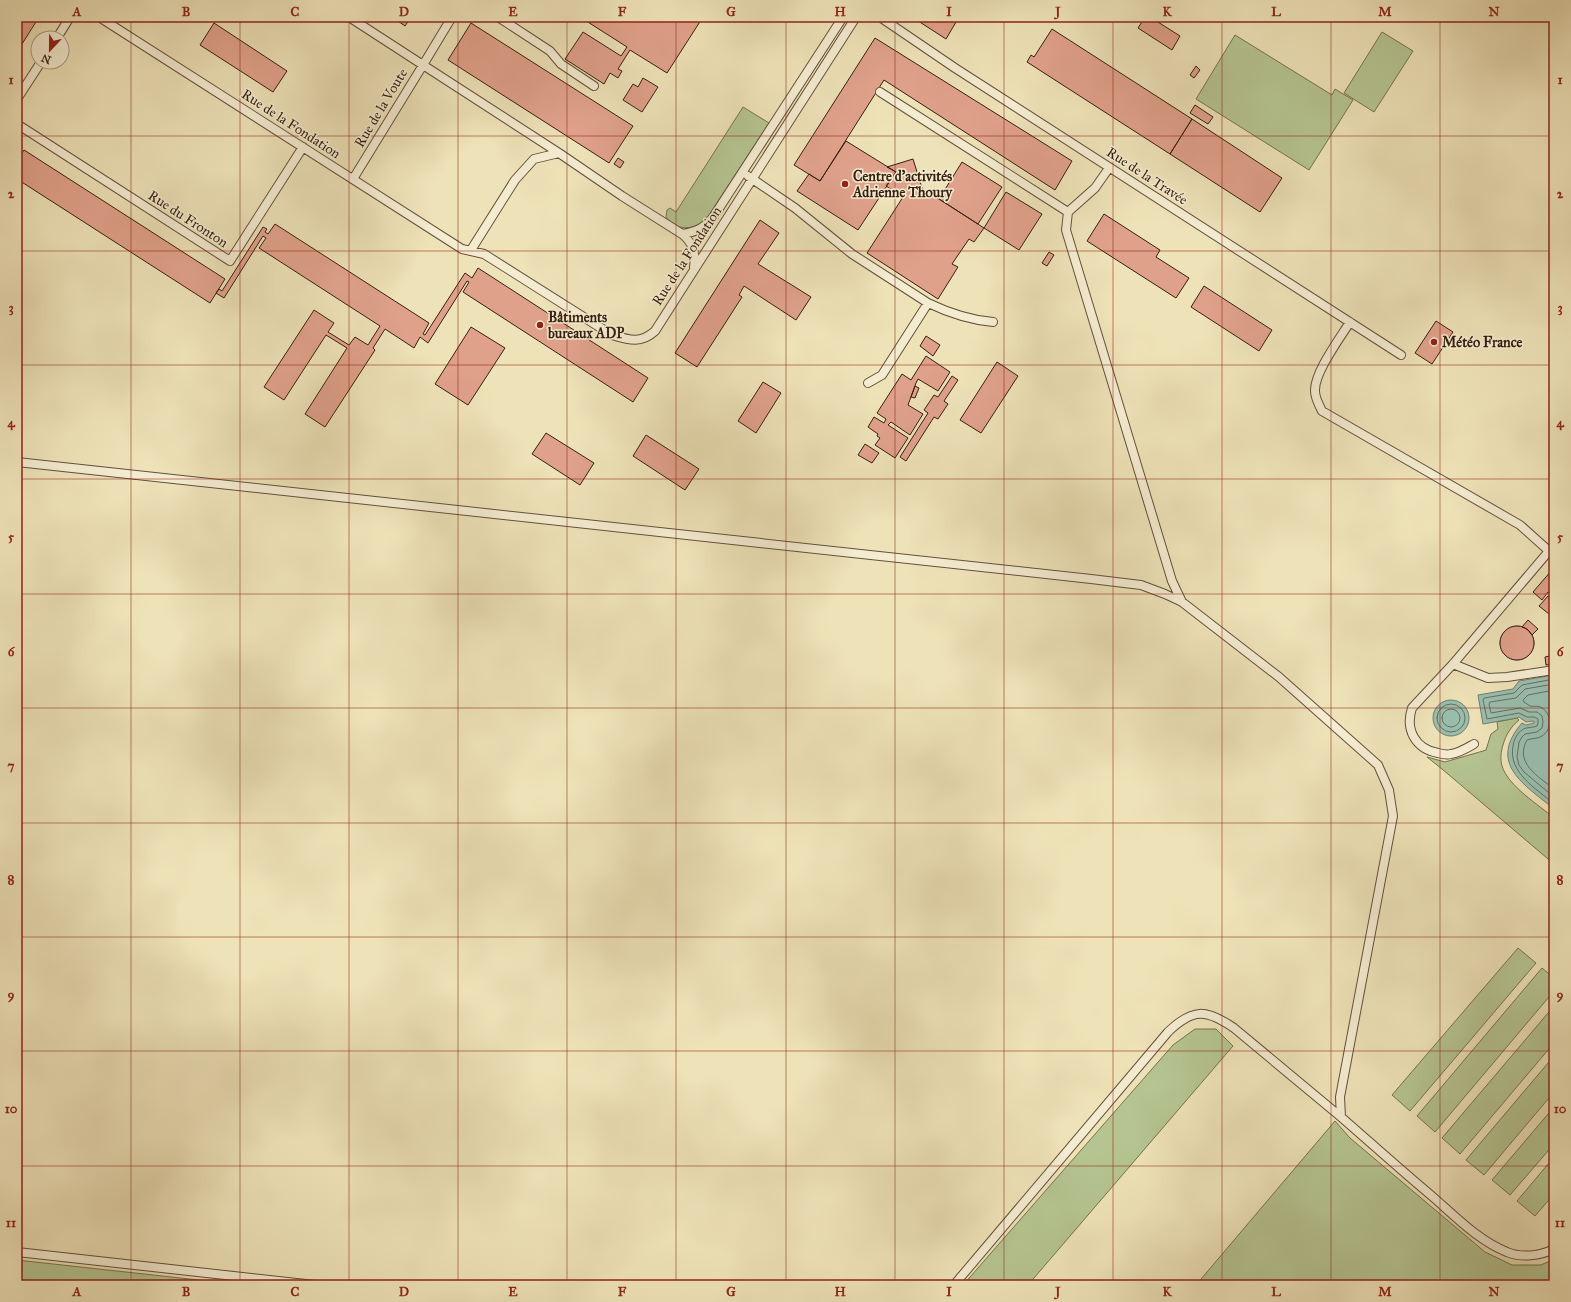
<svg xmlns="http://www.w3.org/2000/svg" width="1571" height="1302" viewBox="0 0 1571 1302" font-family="'IM FELL Great Primer',serif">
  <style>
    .green { fill: #b5c491; stroke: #767250 }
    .water { fill: #99beae; stroke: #727e6e }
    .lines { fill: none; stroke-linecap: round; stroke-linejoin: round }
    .shore { stroke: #686e5e; stroke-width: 1 }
    .building { fill: #e0a18b; stroke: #371f0f }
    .lane-casing { stroke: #655039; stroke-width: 10 }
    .lane { stroke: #f4ecd1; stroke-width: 8 }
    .grid { fill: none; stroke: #8f2418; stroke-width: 1; stroke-opacity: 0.55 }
    .poi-dot { fill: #8f2418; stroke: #f4ecd1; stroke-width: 1.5 }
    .labels { text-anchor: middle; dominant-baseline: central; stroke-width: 3; stroke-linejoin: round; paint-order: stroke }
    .street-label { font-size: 14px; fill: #371f0f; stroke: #f4ecd1 }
    .poi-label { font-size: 14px; font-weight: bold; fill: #371f0f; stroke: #f4ecd1; text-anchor: start }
    .neatline { fill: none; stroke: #8f2418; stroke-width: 1.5 }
    .grid-label { font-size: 13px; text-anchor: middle; font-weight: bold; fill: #8f2418 }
  </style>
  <rect width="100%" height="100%" fill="#eee2b8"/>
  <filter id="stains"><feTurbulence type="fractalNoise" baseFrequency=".005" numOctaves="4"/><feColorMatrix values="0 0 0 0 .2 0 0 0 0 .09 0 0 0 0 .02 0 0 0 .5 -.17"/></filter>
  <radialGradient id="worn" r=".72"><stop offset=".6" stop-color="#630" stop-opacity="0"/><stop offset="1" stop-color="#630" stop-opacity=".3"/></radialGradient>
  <path class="green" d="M1382,32l31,19 -39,61 -30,-19z
    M1235,35l97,60 3,-6 18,11 -44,70 -113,-71z
    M743,107l26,16 -64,98c-12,9 -30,10 -39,-4l1,-7 3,-2 6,4z
    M1517,718l2,2c-8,7 -13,14 -16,25 -2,6 -3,14 -1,21 6,20 37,39 52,52v46l-112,-95 -15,-12 18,5 38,-11 3,-1 5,-16 7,-5 -1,-7z
    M1518,948l18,15 -126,148 -18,-16z
    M1542,968l12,10v13l-119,141 -18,-16z
    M1554,1006v37l-94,111 -18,-16z
    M1195,1029h21l17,17 -205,239h-65l210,-240z
    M1554,1056v36l-70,83 -18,-15z
    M1554,1107v37l-44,51 -18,-15z
    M1335,1121l15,17 135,114 27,13h29l13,-6v26h-358z
    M1554,1157v37l-19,22 -18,-15z
    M17,1260l227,25h-227z"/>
  <path class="water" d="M1500 643a17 17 0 1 1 34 0a17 17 0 1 1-34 0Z
    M1554,675v134c-30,-25 -67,-45 -32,-86l4,2 8,-2v-2l-8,1 -7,-5 -2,1 -34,6 -5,-29 35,-6 6,-8z
    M1433 718a18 18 0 1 1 36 0a18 18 0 1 1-36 0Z"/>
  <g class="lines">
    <path class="shore" d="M1504 643a13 13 0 1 1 26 0a13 13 0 1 1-26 0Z
      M1509 643a8 8 0 1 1 16 0a8 8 0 1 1-16 0Z
      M1554,679l-32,6 -8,8 -30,5 -1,2 4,19 32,-6 8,4h7l4,2v4l-1,3c-5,2 -12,1 -15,4 -5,3 -8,10 -9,16 -5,27 23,42 41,58
      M1554,684l-29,5 -9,9 -26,4 -1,2 2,9 29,-5 9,4h8l5,4 1,6 -1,6 -5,4 -12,2 -3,3 -3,5 -2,15 2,8 5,7 30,25
      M1554,690l-26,5 -5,5 1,2c2,1 4,3 6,4 4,1 8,-1 12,2 10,6 10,22 0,28 -4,3 -10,2 -15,4 -13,23 12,37 27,49
      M1437 718a14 14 0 1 1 28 0a14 14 0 1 1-28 0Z
      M1442 718a9 9 0 1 1 18 0a9 9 0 1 1-18 0Z"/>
  </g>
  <path class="building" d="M17,17h22l-22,35z
    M396,17h15l-6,9 -10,-7z
    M580,17h123l-36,56 -37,-23 -12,19 4,2 -4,7 -8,-5 -6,11 -39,-25 18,-27 38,24 6,-9z
    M912,17h47l-13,22z
    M1145,17h5l30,19 -8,14 -34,-22z
    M214,23l73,48 -14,21 -73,-47z
    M471,23l162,103 -24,37 -161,-103z
    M1052,29l140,90 -22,35 -143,-92 4,-7 3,2z
    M875,38l197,123 -17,29 -171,-110 -64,101 -26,-16z
    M1196,66l4,4 -6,8 -4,-3z
    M643,78l15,9 -16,25 -19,-12 10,-16 5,3z
    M1195,105l18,12 -5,7 -18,-11z
    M1192,119l90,59 -22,34 -90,-58z
    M846,141l50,31 -38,58 -61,-39 12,-17 11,7z
    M24,150l201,129 -15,24 -193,-124v-19z
    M618,158l6,4 -4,6 -6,-4z
    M913,159l9,29 62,40 -10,14 -5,-3 -17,25 6,3 -20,32 -71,-46 36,-56 -17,-11 10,-14 -9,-5z
    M962,162l40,25 -24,37 -39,-25z
    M1006,192l36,22 -23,36 -35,-22z
    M1104,214l56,36 -4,7 33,21 -13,20 -89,-57z
    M760,220l19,13 -21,31 53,33 -15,23 -52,-34 -5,9 3,2 -45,70 -22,-14z
    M275,224l154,99 -6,11 2,1 40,-62 7,5 6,-10 170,110 -15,24 -170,-110 6,-10 -2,-1 -39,62 -8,-6 -6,11 -29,-19 -12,19 2,2 -50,77 -20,-13 42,-66 -21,-13 -42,65 -20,-13 50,-77 20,13 -6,9 21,13 6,-8 13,8 12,-19 -121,-78 7,-10 -3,-2 -39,62 -8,-5 3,-4 3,2 41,-64 4,2 -2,3 3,2z
    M1049,252l5,3 -7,11 -5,-3z
    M1204,286l68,44 -13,21 -68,-44z
    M1436,321l17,11 -21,32 -17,-11z
    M471,327l34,21 -37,57 -33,-21z
    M926,336l14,9 -7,11 -13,-10z
    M926,356l24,16 -12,19 -20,-12 -2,4 -8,22 15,9 -13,21 -19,-13 -3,3 20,13 -13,20 -20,-13 5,-7 -3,-2 1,-2 -10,-7 6,-10 10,6 2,-4 -9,-6 25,-39 9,6z
    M997,362l21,14 -37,57 -21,-13z
    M952,376l6,4 -14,21 4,3 -10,15 -4,-2 -28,44 -6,-4 28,-44 -4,-3 10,-15 4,2z
    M763,382l18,11 -25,40 -18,-12z
    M915,386l4,2 -4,10 -4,-1z
    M546,433l48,30 -14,22 -48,-31z
    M646,435l53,34 -14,21 -52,-34z
    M865,444l14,9 -7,10 -14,-8z
    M1552,570l2,1v25l-6,-4 -6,8 -9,-8z
    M1548,596l6,5v17l-15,-12z
    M1528,620l10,9 -6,6 -5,-6 -5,-2z
    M1500 643a17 17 0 1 1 34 0a17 17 0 1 1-34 0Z
    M1554,655v9l-8,1 -1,-8z"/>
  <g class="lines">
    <defs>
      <path id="lane" d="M99,17l363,232 22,5 128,81c17,5 29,9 43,-4l201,-314
        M349,17l74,48 -70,114
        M452,17l-29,48 136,88
        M498,17l52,34 11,13 33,22
        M880,17l75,51 446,287
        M57,38l13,-21
        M880,92l188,120
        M17,99l24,-37
        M17,124l213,137 73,-114
        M1109,168l-14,20 -27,24 -2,18 106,351 10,21
        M748,176l47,32 57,46 76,49 -46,72 -14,8
        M682,234c11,9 14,19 12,33
        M471,250l44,-70 19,-21 25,-6 63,43 60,38c14,-2 23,-6 32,-18l129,-199
        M928,303c21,10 42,17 65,19
        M1350,322c-10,16 -36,51 -35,69 0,7 4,14 7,20l198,114 29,26 -96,113 -41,44c-7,21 3,41 26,45 4,1 9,2 13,1 8,-1 16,-6 23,-10
        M17,462l1074,117 50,6 24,9 17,8 97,75 99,88 11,25 4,26 -53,281 1,20c31,27 61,54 92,80 23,20 46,44 74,55 14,6 33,4 47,-3
        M1554,545l-5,6 5,4
        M1453,664l35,14 19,-1 47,-7
        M17,1252l298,33
        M954,1285l214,-253c25,-24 38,-23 66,-4l107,89"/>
    </defs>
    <use href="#lane" class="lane-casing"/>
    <use href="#lane" class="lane"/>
  </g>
  <path class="grid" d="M131,17v1268M240,17v1268M349,17v1268M458,17v1268M567,17v1268M676,17v1268M786,17v1268M895,17v1268M1004,17v1268M1113,17v1268M1222,17v1268M1331,17v1268M1440,17v1268M17,136h1537M17,251h1537M17,365h1537M17,479h1537M17,594h1537M17,708h1537M17,823h1537M17,937h1537M17,1051h1537M17,1166h1537"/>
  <g class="poi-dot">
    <circle cx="845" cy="184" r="4"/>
    <circle cx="540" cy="325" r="4"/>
    <circle cx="1434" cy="342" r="4"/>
  </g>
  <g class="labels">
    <g class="street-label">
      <text transform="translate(381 108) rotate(-59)">Rue de la Voute</text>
      <text transform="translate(291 124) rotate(33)">Rue de la Fondation</text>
      <text transform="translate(1147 176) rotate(33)">Rue de la Travée</text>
      <text transform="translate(188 219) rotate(33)">Rue du Fronton</text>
      <text transform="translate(687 256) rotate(-57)">Rue de la Fondation</text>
    </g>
    <g class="poi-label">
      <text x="853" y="176">Centre d'activités<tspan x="853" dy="16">Adrienne Thoury</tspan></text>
      <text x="548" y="317">Bâtiments<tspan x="548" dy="16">bureaux ADP</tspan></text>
      <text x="1442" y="342">Météo France</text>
    </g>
  </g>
  <rect width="1571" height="1302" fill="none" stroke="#eee2b8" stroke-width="44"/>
  <g transform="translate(50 50) rotate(202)"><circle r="19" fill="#f4ecd1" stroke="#a89a83"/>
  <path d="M0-3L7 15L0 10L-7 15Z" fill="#8f2418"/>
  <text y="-6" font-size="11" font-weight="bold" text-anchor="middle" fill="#371f0f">N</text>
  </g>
  <rect x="22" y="22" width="1527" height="1258" class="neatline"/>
  <g class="grid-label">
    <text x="77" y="16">A</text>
    <text x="186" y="16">B</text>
    <text x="295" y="16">C</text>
    <text x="404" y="16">D</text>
    <text x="513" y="16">E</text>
    <text x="622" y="16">F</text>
    <text x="731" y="16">G</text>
    <text x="840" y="16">H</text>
    <text x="949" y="16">I</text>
    <text x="1058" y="16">J</text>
    <text x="1167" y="16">K</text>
    <text x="1276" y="16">L</text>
    <text x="1385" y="16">M</text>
    <text x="1494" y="16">N</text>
    <text x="11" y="84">1</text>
    <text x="1560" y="84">1</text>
    <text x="11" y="198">2</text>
    <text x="1560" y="198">2</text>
    <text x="11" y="312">3</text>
    <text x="1560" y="312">3</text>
    <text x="11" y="427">4</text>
    <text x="1560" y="427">4</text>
    <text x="11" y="541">5</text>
    <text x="1560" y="541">5</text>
    <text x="11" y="656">6</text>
    <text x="1560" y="656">6</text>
    <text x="11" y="770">7</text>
    <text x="1560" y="770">7</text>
    <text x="11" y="884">8</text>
    <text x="1560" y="884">8</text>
    <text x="11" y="999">9</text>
    <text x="1560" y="999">9</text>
    <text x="11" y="1113">10</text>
    <text x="1560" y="1113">10</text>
    <text x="11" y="1227">11</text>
    <text x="1560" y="1227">11</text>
    <text x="77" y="1296">A</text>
    <text x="186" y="1296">B</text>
    <text x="295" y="1296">C</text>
    <text x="404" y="1296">D</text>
    <text x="513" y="1296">E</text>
    <text x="622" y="1296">F</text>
    <text x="731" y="1296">G</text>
    <text x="840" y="1296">H</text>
    <text x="949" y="1296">I</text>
    <text x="1058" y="1296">J</text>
    <text x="1167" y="1296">K</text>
    <text x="1276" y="1296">L</text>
    <text x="1385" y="1296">M</text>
    <text x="1494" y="1296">N</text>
  </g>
  <rect width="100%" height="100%" filter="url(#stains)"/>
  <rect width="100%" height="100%" fill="url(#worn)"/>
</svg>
